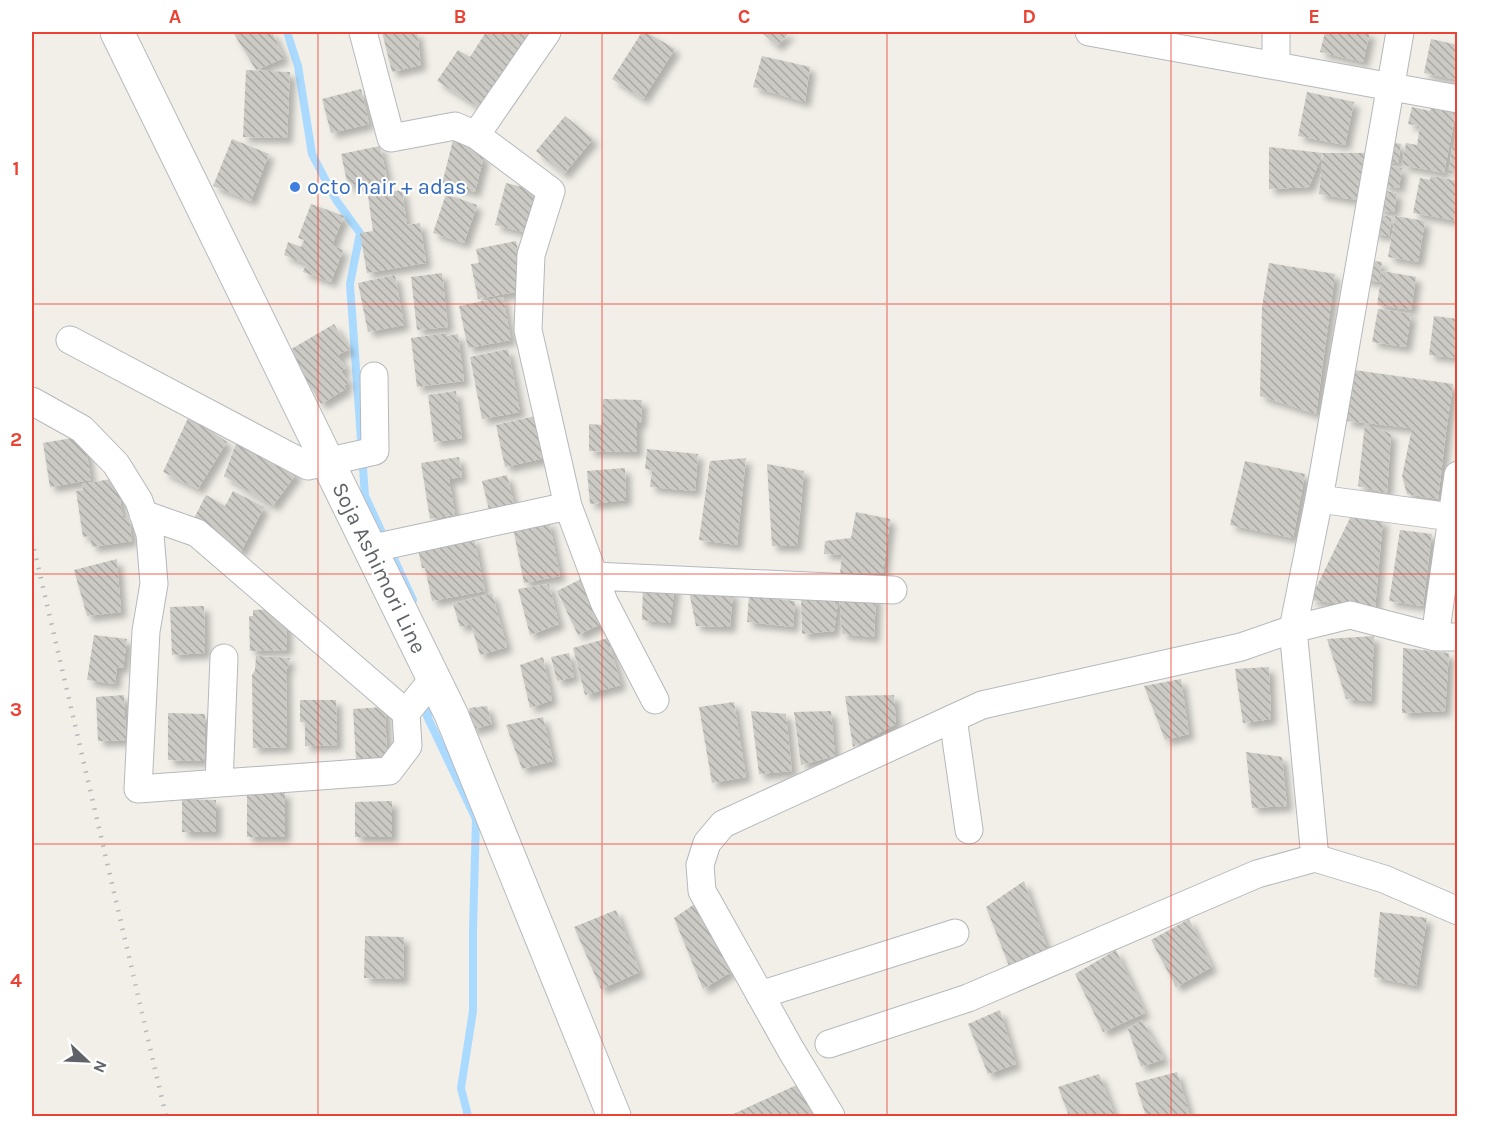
<svg xmlns="http://www.w3.org/2000/svg" width="1489" height="1148" viewBox="0 0 1489 1148" font-family="Karla,sans-serif">
  <style>
    .lines { fill: none; stroke-linecap: round; stroke-linejoin: round }
    .stream { stroke: #aadaff; stroke-width: 8 }
    .building { fill: url(#building-back-hatch); filter: url(#shadow) }
    .street-casing { stroke: #b5b8bc; stroke-width: 29 }
    .secondary-casing { stroke: #b6babf; stroke-width: 35 }
    .street { stroke: #fff; stroke-width: 27 }
    .secondary { stroke: #fff; stroke-width: 33 }
    .rail { stroke: #b6b7b8; stroke-width: 4.5; stroke-dasharray: 1.5 8; stroke-linecap: butt }
    .grid { fill: none; stroke: #ea4335; stroke-width: 1.5; stroke-opacity: 0.55 }
    .shop-dot { fill: #3f7fe0; stroke: #fff; stroke-width: 2 }
    .labels { text-anchor: middle; dominant-baseline: central; stroke-width: 4.5; stroke-linejoin: round; paint-order: stroke }
    .shop-label { font-size: 22px; fill: #366cbe; stroke: #fff; text-anchor: start }
    .street-label { font-size: 22px; fill: #5f6368; stroke: #fff }
    .neatline { fill: none; stroke: #ea4335; stroke-width: 2 }
    .grid-label { font-size: 20px; text-anchor: middle; font-weight: bold; fill: #ea4335 }
  </style>
  <defs>
    <pattern id="building-back-hatch" width="6" height="6" patternUnits="userSpaceOnUse" patternTransform="scale(1.5)"><rect width="6" height="6" fill="#cccac5"/><path d="M-1 5l2 2M0 0l6 6M5-1l2 2" fill="none" stroke="#a9a8a4"/></pattern>
    <filter id="shadow"><feDropShadow dx="5.5" dy="5.5" stdDeviation="3" flood-color="#0004"/></filter>
  </defs>
  <rect width="100%" height="100%" fill="#f1efe8"/>
  <g class="lines">
    <path class="stream" d="M287,32l11,34 14,88 24,46 24,33 -10,51 15,212 48,104
      M431,709l-4,7 49,103 -3,110v82l-12,77 7,28"/>
  </g>
  <path class="building" d="M233,32h39l12,26 -28,12z
    M382,32h35l4,33 -29,7z
    M486,32h48l-51,78 -46,-29 21,-31 12,7z
    M642,32h4l29,17 -32,50 -31,-20z
    M761,32h29l-13,14z
    M1325,32h45l-7,30 -43,-10z
    M1431,39l27,6v35l-34,-7z
    M762,56l48,11 -5,35 -52,-15z
    M246,70l44,2 -3,66 -44,-1z
    M361,89l8,35 -38,9 -9,-34z
    M1307,92l47,10 -9,43 -47,-9z
    M1412,107l18,4 1,-4 25,5 -12,61 -42,-8 4,-22 11,2 3,-19 -12,-2z
    M565,116l28,23 -29,35 -28,-23z
    M232,139l37,15 -18,47 -38,-15z
    M453,140l26,7 -1,8 6,1 -9,36 -33,-8z
    M1384,141l17,3 -3,19 -17,-3z
    M380,146l7,32 -39,8 -7,-32z
    M1269,147l54,6 -14,34 -40,2z
    M1452,147h6v27l-9,-1z
    M1323,153h42l-9,47 -37,-6z
    M1385,165l17,3 -3,20 -17,-3z
    M1431,176l27,5v40l-45,-8 7,-35 10,2z
    M506,183l32,8 -11,42 -32,-8z
    M402,190l5,35 13,-2 6,40 -59,10 -7,-40 13,-2 -5,-35z
    M1380,190l17,3 -3,19 -17,-2z
    M446,194l31,11 -13,38 -31,-10z
    M311,204l33,12 -12,29 11,5 -12,32 -28,-10 3,-8 -22,-9 4,-13 13,5 3,-7 -6,-2z
    M1375,214l17,3 -3,19 -17,-3z
    M1395,216l30,5 -7,41 -30,-5z
    M516,241l4,22 -4,2 5,26 -43,8 -7,-35 8,-1 -3,-14z
    M1365,260l17,2 -3,20 -17,-3z
    M1269,263l66,11 -19,140 -56,-18 2,-89z
    M1382,271l34,6 -5,33 -34,-5z
    M442,273l6,54 -31,3 -6,-53z
    M395,275l9,50 -36,7 -10,-49z
    M503,297l8,43 -43,8 -9,-42z
    M1378,309l33,5 -5,33 -34,-5z
    M1434,316l24,3v39l-29,-3z
    M334,324l15,25 -11,6 8,13 -5,3 8,12 -5,2 2,4 -25,15 -33,-53z
    M447,333v3l11,-2 6,47 -47,6 -6,-49z
    M508,349l12,63 -38,7 -12,-62z
    M1354,370l99,14 -7,48 -8,67 -31,-5 -5,-18 10,-48 -66,-7z
    M456,391l6,47 -28,4 -6,-47z
    M603,399l39,1 -1,23h-4v29l-48,-1v-27l13,1z
    M189,416l38,26 -29,47 -35,-17z
    M535,416l10,42 -40,9 -9,-42z
    M1365,423l26,11 -4,59 -29,-7z
    M84,436l7,44 -41,7 -7,-44z
    M238,438l59,35 -24,33 -49,-30z
    M647,449l51,5 -3,37 -45,-4 2,-17 -7,-1z
    M459,457l3,20 -13,2 6,36 -25,4 -9,-56z
    M746,458l-9,87 -38,-5 11,-79z
    M1245,461l60,13 -12,64 -63,-13z
    M767,464l37,7 -7,75h-25z
    M625,468l1,32 -36,4 -3,-33z
    M507,475l7,29 -25,6 -7,-29z
    M117,478l6,41 6,-1 3,23 -40,6 -2,-11 -7,1 -7,-46 7,-1 -1,-6z
    M233,491l31,16 -23,45 -51,-26 16,-31 19,11z
    M856,512l34,7 -7,54 -43,1 2,-19 -18,-1 1,-13 26,-3z
    M1351,516l32,4 -8,88 -65,-8z
    M549,521l11,55 -36,7 -11,-55z
    M1400,530l32,4 -9,72 -34,-5z
    M474,538l11,53 -53,10 -7,-33h-3l-4,-19z
    M117,559l4,53 -34,4 -13,-46z
    M581,579l22,44 -25,12 -21,-44z
    M549,584l10,40 -29,11 -12,-46z
    M675,585l-5,38 -28,-3 1,-34z
    M689,591l44,1 -3,35 -34,-1z
    M492,593l15,54 -27,8 -9,-31 -11,3 -7,-23z
    M801,593l38,2 -5,36 -32,3z
    M839,595l37,1 -2,41 -32,-3z
    M749,596l46,5 -2,26 -46,-5z
    M204,606l1,47 -33,2 -2,-48z
    M279,609l7,6 1,35 -37,1 -1,-35h4v-6z
    M94,635l33,4 -4,29 -6,-1 -2,17 -28,-4z
    M1374,636l-3,65 -25,-2 -19,-60z
    M608,638l13,47 -36,10 -12,-47z
    M1403,648l46,5 -4,58 -43,2z
    M569,653l5,24 -17,4 -6,-24z
    M256,656l34,2 -4,14 1,75 -34,1 -1,-73 3,-5z
    M543,657l9,43 -22,8 -10,-43z
    M1269,667l2,52 -28,4 -8,-54z
    M1181,679l8,55 -24,6 -21,-54z
    M124,695l2,45 -28,1 -2,-44z
    M894,695l2,29 -43,23 -8,-51z
    M300,700h36l1,45 -32,1v-24h-5z
    M734,702l12,75 -34,6 -13,-76z
    M487,706l5,18 -21,6 -2,-22z
    M385,707l2,51 -31,1 -3,-50z
    M751,711l35,3 6,57 -33,3z
    M831,711l4,45 -34,9 -7,-53z
    M168,713l37,1 -1,47 -36,-1z
    M543,717l10,44 -31,8 -16,-44z
    M1246,752l36,5 5,49 -35,2z
    M247,792h38v45h-38z
    M182,799l34,1v32h-34z
    M392,801v36h-37v-35z
    M1024,881l28,81 -43,4 -23,-59z
    M696,903l35,69 -28,17 -29,-71z
    M616,910l24,62 -39,17 -27,-62z
    M1380,912l47,6 -11,68 -42,-9z
    M1189,919l23,48 -36,20 -25,-47z
    M365,936l39,1 -1,42 -39,-1z
    M1116,950l29,63 -42,19 -28,-58z
    M1000,1010l16,54 -28,10 -20,-50z
    M1142,1020l22,39 -23,8 -13,-38z
    M1177,1072l13,44h-44l-11,-33z
    M1099,1074l16,42h-46l-11,-29z
    M803,1082l17,34h-91z"/>
  <g class="lines">
    <defs>
      <path id="street" d="M363,32l28,106 64,-12 21,9 75,56 -20,64 -3,75 40,176 36,96 51,98
        M1089,32l369,67
        M1276,32v34
        M476,135l71,-103
        M70,340l238,126 67,-15 -1,-75
        M32,401l50,28 34,35 23,37 11,33 4,50 -8,47 -8,158 251,-18 19,-25 -2,-33 27,-34
        M1319,499l132,18
        M143,514l54,19 209,180
        M369,549l199,-43
        M594,576l299,14
        M1435,637l23,-162
        M953,718l16,112
        M219,783l5,-125
        M1315,858l-22,-229 26,-130 81,-467
        M760,995l195,-62
        M829,1044l139,-46 289,-124 58,-16 69,21 74,32
        M831,1116l-40,-66 -89,-159 -2,-26 7,-22 16,-19 259,-119 259,-58 52,-18 57,-14 85,22h23"/>
      <path id="secondary" d="M117,32l334,682 163,402"/>
    </defs>
    <use href="#street" class="street-casing"/>
    <use href="#secondary" class="secondary-casing"/>
    <use href="#street" class="street"/>
    <use href="#secondary" class="secondary"/>
    <path class="rail" d="M32,540l134,576"/>
  </g>
  <path class="grid" d="M318,32v1084M602,32v1084M887,32v1084M1171,32v1084M32,304h1426M32,574h1426M32,844h1426"/>
  <circle class="shop-dot" cx="295" cy="187" r="6"/>
  <g class="labels">
    <g class="shop-label">
      <text x="307" y="187">octo hair + adas</text>
    </g>
    <g class="street-label">
      <text transform="translate(379 568) rotate(64)">Soja Ashimori Line</text>
    </g>
  </g>
  <rect width="1489" height="1148" fill="none" stroke="#ffffff" stroke-width="66"/>
  <g transform="translate(87 1061) rotate(113)" stroke="#ffffff" stroke-width="4.5" paint-order="stroke">
  <path d="M0-4.5L10 22L0 15L-10 22Z" fill="#5f6368"/>
  <text y="-9" font-size="16" font-weight="bold" text-anchor="middle" fill="#5f6368">N</text>
  </g>
  <rect x="33" y="33" width="1423" height="1082" class="neatline"/>
  <g class="grid-label">
    <text x="175" y="23">A</text>
    <text x="460" y="23">B</text>
    <text x="744" y="23">C</text>
    <text x="1029" y="23">D</text>
    <text x="1314" y="23">E</text>
    <text x="16" y="175">1</text>
    <text x="16" y="446">2</text>
    <text x="16" y="716">3</text>
    <text x="16" y="987">4</text>
  </g>
</svg>
